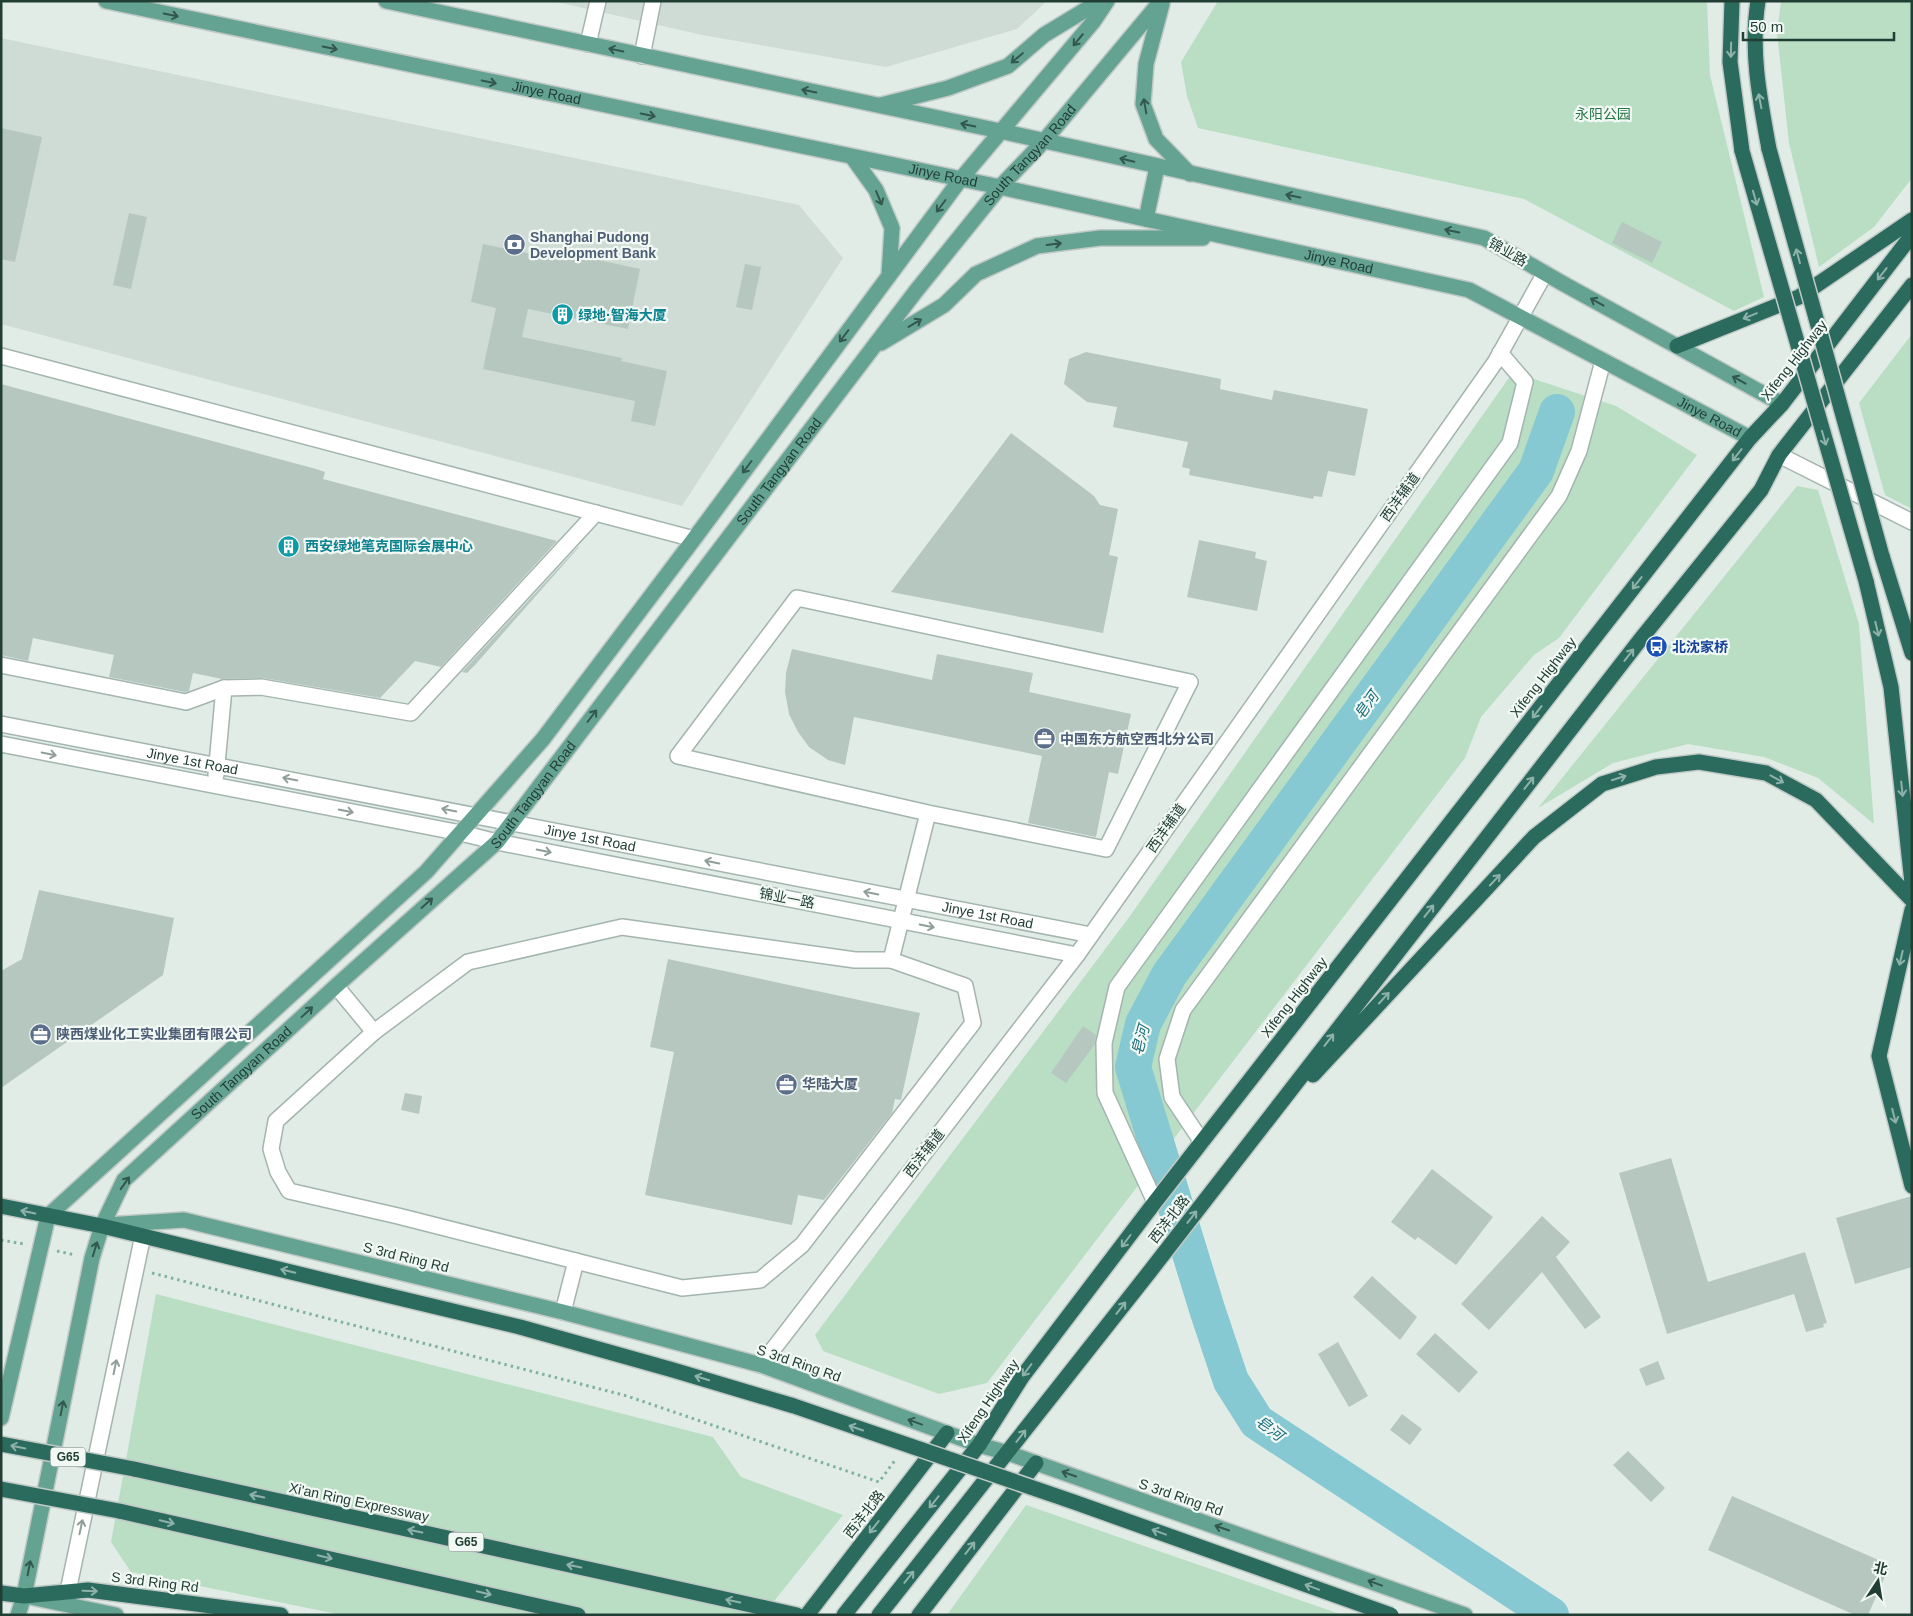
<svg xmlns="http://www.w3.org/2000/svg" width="1913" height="1616" viewBox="0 0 1913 1616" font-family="Arial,'Noto Sans SC',sans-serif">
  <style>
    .built { fill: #cfdcd6 }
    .green { fill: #b9dec3 }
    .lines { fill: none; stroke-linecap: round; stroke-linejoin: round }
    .river { stroke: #87c9d3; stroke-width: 36 }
    .building { fill: #b6c7c0 }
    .minor-casing { stroke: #a4b4ae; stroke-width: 18 }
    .major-casing { stroke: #c1c9c6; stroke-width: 18 }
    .highway-casing { stroke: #c1c9c6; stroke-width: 18 }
    .path { stroke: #80b1a1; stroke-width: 3; stroke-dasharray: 2.5 4; stroke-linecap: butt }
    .minor { stroke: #fff; stroke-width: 15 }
    .major { stroke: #64a392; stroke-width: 15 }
    .highway { stroke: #2b6b5d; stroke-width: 15 }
    .highway-bridge-casing { stroke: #c1c9c6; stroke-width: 18; stroke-linecap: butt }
    .highway-bridge { stroke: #2b6b5d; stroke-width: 15 }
    .oneway { stroke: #32574c }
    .oneway2 { stroke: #8eb2a9 }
    .oneway3 { stroke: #909e9a }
    .labels { text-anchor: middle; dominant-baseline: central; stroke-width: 4.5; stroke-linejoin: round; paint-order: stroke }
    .shield { fill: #f2f9f5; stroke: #60766f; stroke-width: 1 }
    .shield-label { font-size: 12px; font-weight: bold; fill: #213e35 }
    .street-label { font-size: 14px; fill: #213e35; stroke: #f2f9f5 }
    .park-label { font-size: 14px; fill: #297646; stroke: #f2f9f5 }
    .service-label { font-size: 14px; font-weight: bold; fill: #4e5e75; stroke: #f2f9f5; text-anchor: start }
    .culture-label { font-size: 14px; font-weight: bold; fill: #0d838f; stroke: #f2f9f5; text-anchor: start }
    .transit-label { font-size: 14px; font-weight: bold; fill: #164399; stroke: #f2f9f5; text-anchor: start }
    .water-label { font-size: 15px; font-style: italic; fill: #196c7c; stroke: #f2f9f5 }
  </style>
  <rect width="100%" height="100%" fill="#e1ece7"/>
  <path class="built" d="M552,1h495l-30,28 -131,38 -184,-32z
    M1,38l798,167 44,53 -161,248 -681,-182z"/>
  <path class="green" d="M1218,1h489l3,74 54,222 -30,14 -210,-112 -326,-71 -11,-32 -6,-34z
    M1781,1h131v177l-38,49 -55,40 -30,-124 -12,-110z
    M1912,334v175l-27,-14 -26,-92z
    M1513,372l103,34 81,49 -138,183 -25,17 -53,62 -16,41 -478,625 -48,11 -116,-43 -8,-16 315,-419z
    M1797,486l21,4 41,134 15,200 -56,-46 -54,-21 -76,-13 -75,19 -75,45z
    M156,1294l557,143 28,40 102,38 -80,100h-421l-211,-43 -20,-30z
    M1026,1505l317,110h-396z"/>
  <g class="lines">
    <path class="river" d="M1551,1615l-294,-193 -26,-41 -24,-72 -74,-242 10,-43 26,-49 367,-504 21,-59"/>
  </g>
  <path class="building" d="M1,128l41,9 -27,125 -14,-3z
    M129,213l18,4 -16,72 -18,-4z
    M1622,222l40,20 -10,21 -40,-20z
    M483,244l73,15 1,-8 83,18 -12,60 -100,-20 -6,28 100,21 -1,3 46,10 -12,55 -24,-5 4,-20 -152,-32 13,-61 -25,-6z
    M745,264l16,3 -9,43 -16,-3z
    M1086,352l135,27 -1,10 52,11 2,-10 94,19 -13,67 -27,-5 -6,26 -8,-1 -1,3 -124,-24 1,-6 -8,-2 6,-25 -75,-15 4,-20 -30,-5 -23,-18 5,-25z
    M1,384l315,85 9,3 -2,7 234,62 -116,126 -26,-6 -35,37 -117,-20 -41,1 -29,-6 -4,18 -4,1 -76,-15 5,-22 -81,-17 -5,23 -27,-6z
    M1011,433l83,63 6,9 18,4 -9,46 9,2 -15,76 -212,-41z
    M1199,540l57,12 -1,6 12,3 -10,50 -70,-14z
    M578,547h1l-104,118 -8,8 -5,-1z
    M792,649l140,31 5,-26 96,19 -4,19 102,22 -13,60 -9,-2 -13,65 -68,-14 14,-67 -188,-39 -9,48 -17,-5 -19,-13 -11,-15 -9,-18 -4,-22 1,-19z
    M39,890l135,28 -11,57 -162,113v-117l21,-12z
    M668,959l252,54 -19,87 -6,-1 -3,14 -68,87 -26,-5 -6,30 -147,-30 29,-143 -24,-5z
    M1083,1026l13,9 -1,9 -29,39 -15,-10z
    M405,1093l17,3 -3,18 -18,-4z
    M1671,1158l37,124 97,-30 22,71 -4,1 1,3 -18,5 -12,-38 -127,40 -48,-161z
    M1432,1169l61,48 -37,48 -38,-28 -3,3 -24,-18z
    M1912,1196v71l-57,17 -19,-66z
    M1542,1216l28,26 -14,15 45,60 -16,12 -43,-57 -53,58 -28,-26z
    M1372,1276l45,41 -17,23 -47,-43z
    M1435,1333l43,39 -19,21 -43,-39z
    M1338,1342l30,54 -19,11 -31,-53z
    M1658,1361l7,18 -19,7 -7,-17z
    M1402,1414l20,15 -12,16 -20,-15z
    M1628,1451l37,37 -14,14 -38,-37z
    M1732,1496l158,69 -22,50h-13l-147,-65z"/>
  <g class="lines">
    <defs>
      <g id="minor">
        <path d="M588,44l10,-43"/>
        <path d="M642,56l11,-55"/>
        <path d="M1,356l693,183"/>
        <path d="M1779,455l133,67"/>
        <path d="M1,665l185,37 38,-14 37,-1 150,26 185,-200"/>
        <path id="s1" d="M1,724l1090,211"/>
        <path d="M1,744l460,89 36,9 580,113"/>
        <path d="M216,775l8,-87"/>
        <path d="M622,927l233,33h36l74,26 8,37 -171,222 -42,35 -78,8 -284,-72 -109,-25 -11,-19 -7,-23 5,-28 98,-89 94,-70z"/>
        <path d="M891,960l37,-147 178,36 84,-167 -393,-84 -119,158 250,57"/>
        <path d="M336,986l38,46"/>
        <path d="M1202,1142l-30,-45 -5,-38 16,-49 376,-514 20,-45 24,-90"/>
        <path d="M1155,1202l-50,-109 -1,-50 13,-56 393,-544 15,-61 -25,-29"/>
        <path d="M563,1312l13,-51"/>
        <path d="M761,1365l316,-410 419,-594 49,-88"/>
        <path d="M68,1591l75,-356"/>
      </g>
      <g id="major">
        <path id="s2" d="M106,1l894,186 469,103 281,148"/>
        <path d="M386,1l614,130 484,107 78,45 220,121"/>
        <path d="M1162,4l-16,60 -3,40 13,35 34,35"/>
        <path d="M881,105l67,-17 60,-22 36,-31 56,-34"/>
        <path d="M853,158l23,32 16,38 -3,47"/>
        <path d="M1146,219l11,-52"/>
        <path d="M881,343l63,-38 32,-31 61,-28 63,-8h103"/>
        <path d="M106,1225l78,-5 379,92 198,53 218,80 29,8 457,162"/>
        <path d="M1,1418l47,-202 378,-344 117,-133 151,-200 266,-359 133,-158 14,-21"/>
        <path d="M30,1597l86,18"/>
        <path id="s3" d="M18,1615l6,-19 68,-338 10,-32 22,-46 212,-194 161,-144 419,-551 84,-104 44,-46 117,-140"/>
      </g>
      <path id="highway" d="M1732,1l-2,61 12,89
        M1758,1c-8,50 2,99 11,148
        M1677,346l122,-49 113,-77
        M1882,556l30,97
        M1866,581l25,106 21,196
        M1912,910l-33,146 33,130
        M1313,1075l221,-238 68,-53 54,-17 43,-5 67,11 50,27 96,100
        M1,1206l101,20 234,57
        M134,1469l663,146
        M119,1511l459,104
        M1,1593l23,3 64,-6 193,25
        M807,1615l140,-182
        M844,1615l135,-170 43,-68 133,-175 595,-764 32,-34 130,-169
        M879,1615l272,-345 489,-630 121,-150 18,-35 133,-170
        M919,1615l117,-152"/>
    </defs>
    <use href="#minor" class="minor-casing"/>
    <use href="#major" class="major-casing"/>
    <use href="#highway" class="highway-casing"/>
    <path class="path" d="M1,1240l23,4
      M57,1251l18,4
      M152,1273l475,123 252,86 17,-23"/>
    <use href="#minor" class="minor"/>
    <use href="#major" class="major"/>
    <use href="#highway" class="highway"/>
    <defs>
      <path id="highway-bridge" d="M1769,149l113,407
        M1742,151l124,430
        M336,1283l184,44 153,43 121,36 280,96 317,113
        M1,1444l133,25
        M1,1489l118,22"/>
    </defs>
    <use href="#highway-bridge" class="highway-bridge-casing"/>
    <use href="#highway-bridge" class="highway-bridge"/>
  </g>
  <defs><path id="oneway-shaft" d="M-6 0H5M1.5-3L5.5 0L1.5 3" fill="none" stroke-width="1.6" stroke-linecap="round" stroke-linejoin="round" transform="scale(1.25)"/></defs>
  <g class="oneway">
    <use href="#oneway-shaft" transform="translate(171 15) rotate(12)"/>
    <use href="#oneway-shaft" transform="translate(1078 40) rotate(130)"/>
    <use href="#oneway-shaft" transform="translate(330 48) rotate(12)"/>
    <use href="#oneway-shaft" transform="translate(616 50) rotate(-168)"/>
    <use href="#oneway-shaft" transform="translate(1017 58) rotate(140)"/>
    <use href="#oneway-shaft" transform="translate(489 82) rotate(12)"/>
    <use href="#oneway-shaft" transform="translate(809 91) rotate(-168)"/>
    <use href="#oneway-shaft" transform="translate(1145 106) rotate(-100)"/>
    <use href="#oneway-shaft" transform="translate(648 115) rotate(12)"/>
    <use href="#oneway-shaft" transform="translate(968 125) rotate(-168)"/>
    <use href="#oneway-shaft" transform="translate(1127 160) rotate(-167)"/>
    <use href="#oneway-shaft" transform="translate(1293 196) rotate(-168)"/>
    <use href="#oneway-shaft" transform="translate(879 198) rotate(67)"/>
    <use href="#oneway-shaft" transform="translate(941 206) rotate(127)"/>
    <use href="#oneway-shaft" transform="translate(1452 231) rotate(-168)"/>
    <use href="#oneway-shaft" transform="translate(1054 244) rotate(-7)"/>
    <use href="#oneway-shaft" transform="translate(1597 302) rotate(-151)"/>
    <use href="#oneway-shaft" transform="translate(915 323) rotate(-31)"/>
    <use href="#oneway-shaft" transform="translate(844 336) rotate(127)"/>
    <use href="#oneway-shaft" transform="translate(1739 380) rotate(-151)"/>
    <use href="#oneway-shaft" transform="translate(747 467) rotate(127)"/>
    <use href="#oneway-shaft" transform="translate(592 716) rotate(-53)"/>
    <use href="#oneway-shaft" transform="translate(427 903) rotate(-42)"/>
    <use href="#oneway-shaft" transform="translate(307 1012) rotate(-43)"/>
    <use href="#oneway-shaft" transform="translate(125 1183) rotate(-55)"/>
    <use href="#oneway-shaft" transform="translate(95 1249) rotate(-73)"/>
    <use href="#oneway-shaft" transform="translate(62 1408) rotate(-79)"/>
    <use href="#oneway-shaft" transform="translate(915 1422) rotate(-160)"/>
    <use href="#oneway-shaft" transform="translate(1069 1474) rotate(-161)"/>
    <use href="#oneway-shaft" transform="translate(1222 1528) rotate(-161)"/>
    <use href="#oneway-shaft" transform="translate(29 1568) rotate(-79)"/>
    <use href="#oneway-shaft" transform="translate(1375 1583) rotate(-160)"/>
  </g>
  <g class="oneway2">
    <use href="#oneway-shaft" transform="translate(1731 50) rotate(91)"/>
    <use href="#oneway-shaft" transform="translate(1760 101) rotate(-101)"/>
    <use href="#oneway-shaft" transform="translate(1755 198) rotate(74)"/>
    <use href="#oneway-shaft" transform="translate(1798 256) rotate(-105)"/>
    <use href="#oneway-shaft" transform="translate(1882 274) rotate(128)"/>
    <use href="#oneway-shaft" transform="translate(1750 316) rotate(158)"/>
    <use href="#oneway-shaft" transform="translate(1824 438) rotate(74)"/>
    <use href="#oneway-shaft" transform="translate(1737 455) rotate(128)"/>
    <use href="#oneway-shaft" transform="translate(1637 583) rotate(128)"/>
    <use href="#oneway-shaft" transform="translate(1877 629) rotate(77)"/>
    <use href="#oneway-shaft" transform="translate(1629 655) rotate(-52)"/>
    <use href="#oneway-shaft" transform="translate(1537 712) rotate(128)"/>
    <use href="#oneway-shaft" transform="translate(1619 778) rotate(-18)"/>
    <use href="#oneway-shaft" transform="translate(1777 779) rotate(29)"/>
    <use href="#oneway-shaft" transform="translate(1529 783) rotate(-52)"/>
    <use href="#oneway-shaft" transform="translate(1902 789) rotate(84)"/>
    <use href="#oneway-shaft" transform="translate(1495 880) rotate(-47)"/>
    <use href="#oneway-shaft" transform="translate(1429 911) rotate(-52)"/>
    <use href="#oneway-shaft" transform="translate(1901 958) rotate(103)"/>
    <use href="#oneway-shaft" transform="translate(1384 998) rotate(-47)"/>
    <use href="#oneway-shaft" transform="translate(1329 1040) rotate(-52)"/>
    <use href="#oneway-shaft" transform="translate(1894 1116) rotate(76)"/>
    <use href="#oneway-shaft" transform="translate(28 1212) rotate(-168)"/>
    <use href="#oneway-shaft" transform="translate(1192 1217) rotate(-52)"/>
    <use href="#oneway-shaft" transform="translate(1126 1241) rotate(127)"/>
    <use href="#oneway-shaft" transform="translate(288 1271) rotate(-166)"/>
    <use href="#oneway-shaft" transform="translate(1121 1308) rotate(-52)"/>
    <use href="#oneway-shaft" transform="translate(1027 1370) rotate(127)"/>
    <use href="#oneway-shaft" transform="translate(702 1378) rotate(-163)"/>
    <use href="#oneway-shaft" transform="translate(856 1428) rotate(-161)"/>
    <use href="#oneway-shaft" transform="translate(1021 1436) rotate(-52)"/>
    <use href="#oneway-shaft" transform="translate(18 1447) rotate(-169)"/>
    <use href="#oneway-shaft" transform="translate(257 1496) rotate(-168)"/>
    <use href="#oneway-shaft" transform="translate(934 1502) rotate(129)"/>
    <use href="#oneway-shaft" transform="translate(167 1522) rotate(13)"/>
    <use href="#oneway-shaft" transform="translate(874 1527) rotate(128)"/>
    <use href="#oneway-shaft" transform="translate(415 1531) rotate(-168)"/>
    <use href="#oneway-shaft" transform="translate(1159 1532) rotate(-160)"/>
    <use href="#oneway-shaft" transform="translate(970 1548) rotate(-52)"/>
    <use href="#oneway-shaft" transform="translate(325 1557) rotate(13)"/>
    <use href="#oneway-shaft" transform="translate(574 1566) rotate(-168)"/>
    <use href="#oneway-shaft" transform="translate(909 1577) rotate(-51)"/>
    <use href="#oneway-shaft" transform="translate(1312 1587) rotate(-160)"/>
    <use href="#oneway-shaft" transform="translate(90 1591) rotate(2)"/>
    <use href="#oneway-shaft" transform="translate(484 1593) rotate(13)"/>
    <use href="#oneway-shaft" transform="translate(733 1601) rotate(-168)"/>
  </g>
  <g class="oneway3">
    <use href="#oneway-shaft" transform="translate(49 754) rotate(11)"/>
    <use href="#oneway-shaft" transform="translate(290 779) rotate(-169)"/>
    <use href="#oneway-shaft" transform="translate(449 810) rotate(-169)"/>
    <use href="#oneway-shaft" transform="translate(346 811) rotate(11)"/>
    <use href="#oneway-shaft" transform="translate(544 851) rotate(11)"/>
    <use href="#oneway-shaft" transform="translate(712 862) rotate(-169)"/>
    <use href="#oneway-shaft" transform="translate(871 893) rotate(-169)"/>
    <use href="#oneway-shaft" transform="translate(927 926) rotate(11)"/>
    <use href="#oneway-shaft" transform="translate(115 1367) rotate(-78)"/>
    <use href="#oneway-shaft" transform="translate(81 1527) rotate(-78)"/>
  </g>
  <defs>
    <symbol id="bank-disc" viewBox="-11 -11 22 22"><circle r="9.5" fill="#5c6f8a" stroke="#f2f9f5"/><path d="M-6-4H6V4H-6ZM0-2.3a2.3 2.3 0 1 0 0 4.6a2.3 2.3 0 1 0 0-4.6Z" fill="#fff"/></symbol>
    <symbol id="building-disc" viewBox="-11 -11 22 22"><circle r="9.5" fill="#0f9aa8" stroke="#f2f9f5"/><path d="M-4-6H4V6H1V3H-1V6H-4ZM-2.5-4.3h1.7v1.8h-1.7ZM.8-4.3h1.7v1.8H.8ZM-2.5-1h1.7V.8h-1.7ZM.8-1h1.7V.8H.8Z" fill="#fff"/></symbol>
    <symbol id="bus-disc" viewBox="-11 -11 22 22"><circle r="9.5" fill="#1a4fb4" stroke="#f2f9f5"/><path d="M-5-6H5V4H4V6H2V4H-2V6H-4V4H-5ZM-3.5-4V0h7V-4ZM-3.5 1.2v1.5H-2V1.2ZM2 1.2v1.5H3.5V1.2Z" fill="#fff"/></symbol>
    <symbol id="office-disc" viewBox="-11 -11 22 22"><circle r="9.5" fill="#5c6f8a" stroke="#f2f9f5"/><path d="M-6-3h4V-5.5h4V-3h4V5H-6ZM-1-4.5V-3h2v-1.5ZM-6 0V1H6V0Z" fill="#fff"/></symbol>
  </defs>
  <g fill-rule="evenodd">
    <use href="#bank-disc" x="502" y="232" width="25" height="25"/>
    <use href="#building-disc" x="550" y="302" width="25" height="25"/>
    <use href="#building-disc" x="276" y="534" width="25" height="25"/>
    <use href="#bus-disc" x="1644" y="634" width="25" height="25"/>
    <use href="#office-disc" x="1032" y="726" width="25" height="25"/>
    <use href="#office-disc" x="28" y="1022" width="25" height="25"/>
    <use href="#office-disc" x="774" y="1072" width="25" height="25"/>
  </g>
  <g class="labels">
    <g class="shield">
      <rect x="50.5" y="1447.5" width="35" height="19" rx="4"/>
      <rect x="448.5" y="1532.5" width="35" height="19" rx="4"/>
    </g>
    <g class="shield-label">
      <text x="68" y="1457">G65</text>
      <text x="466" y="1542">G65</text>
    </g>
    <g class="street-label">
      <text stroke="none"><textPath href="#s2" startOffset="450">Jinye Road</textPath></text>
      <text stroke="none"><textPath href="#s3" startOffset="1822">South Tangyan Road</textPath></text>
      <text stroke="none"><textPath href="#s2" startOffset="855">Jinye Road</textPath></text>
      <text transform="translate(1508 252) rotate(30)">锦业路</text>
      <text stroke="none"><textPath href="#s2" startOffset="1260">Jinye Road</textPath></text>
      <text transform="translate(1794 360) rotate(-52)">Xifeng Highway</text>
      <text stroke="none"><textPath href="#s2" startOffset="1665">Jinye Road</textPath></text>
      <text stroke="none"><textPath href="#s3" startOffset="1418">South Tangyan Road</textPath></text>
      <text transform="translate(1400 497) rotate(-55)">西沣辅道</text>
      <text transform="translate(1543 677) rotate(-52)">Xifeng Highway</text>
      <text stroke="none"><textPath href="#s1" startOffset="195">Jinye 1st Road</textPath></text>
      <text stroke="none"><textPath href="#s3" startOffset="1012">South Tangyan Road</textPath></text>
      <text transform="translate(1166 828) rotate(-55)">西沣辅道</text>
      <text stroke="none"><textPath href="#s1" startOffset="600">Jinye 1st Road</textPath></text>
      <text transform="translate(787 898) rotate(11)">锦业一路</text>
      <text stroke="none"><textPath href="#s1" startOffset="1005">Jinye 1st Road</textPath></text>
      <text transform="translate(1294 997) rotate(-52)">Xifeng Highway</text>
      <text stroke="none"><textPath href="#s3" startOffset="608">South Tangyan Road</textPath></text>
      <text transform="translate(924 1153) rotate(-52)">西沣辅道</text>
      <text transform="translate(1169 1219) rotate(-52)">西沣北路</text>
      <text transform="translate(406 1257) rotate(14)">S 3rd Ring Rd</text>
      <text transform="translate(799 1363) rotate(19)">S 3rd Ring Rd</text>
      <text transform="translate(988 1401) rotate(-56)">Xifeng Highway</text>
      <text transform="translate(1181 1497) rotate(19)">S 3rd Ring Rd</text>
      <text transform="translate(359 1502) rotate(12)">Xi'an Ring Expressway</text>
      <text transform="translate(864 1514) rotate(-52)">西沣北路</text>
      <text transform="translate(155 1582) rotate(7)">S 3rd Ring Rd</text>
    </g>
    <g class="park-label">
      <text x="1603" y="114">永阳公园</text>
    </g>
    <g class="service-label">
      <text x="530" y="237">Shanghai Pudong<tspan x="530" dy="16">Development Bank</tspan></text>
      <text x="1060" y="739">中国东方航空西北分公司</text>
      <text x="56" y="1034">陕西煤业化工实业集团有限公司</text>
      <text x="802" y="1084">华陆大厦</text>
    </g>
    <g class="culture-label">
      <text x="578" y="315">绿地·智海大厦</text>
      <text x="305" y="546">西安绿地笔克国际会展中心</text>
    </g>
    <g class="transit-label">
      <text x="1672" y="647">北沈家桥</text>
    </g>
    <g class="water-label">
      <text transform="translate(1366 705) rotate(-54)">皂河</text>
      <text transform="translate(1140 1040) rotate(-74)">皂河</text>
      <text transform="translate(1270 1428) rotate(38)">皂河</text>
    </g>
  </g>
  <rect width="1913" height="1616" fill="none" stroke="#213e35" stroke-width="5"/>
  <g transform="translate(1878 1581) rotate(12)" stroke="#f2f9f5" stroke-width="4" paint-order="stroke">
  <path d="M0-4L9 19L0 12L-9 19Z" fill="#213e35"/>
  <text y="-8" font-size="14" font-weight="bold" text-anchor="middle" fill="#213e35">北</text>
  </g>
  <path d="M1743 32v8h151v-8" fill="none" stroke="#213e35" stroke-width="2.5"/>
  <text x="1750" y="32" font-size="15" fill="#213e35" stroke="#f2f9f5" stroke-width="4" paint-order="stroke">50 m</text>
</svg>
